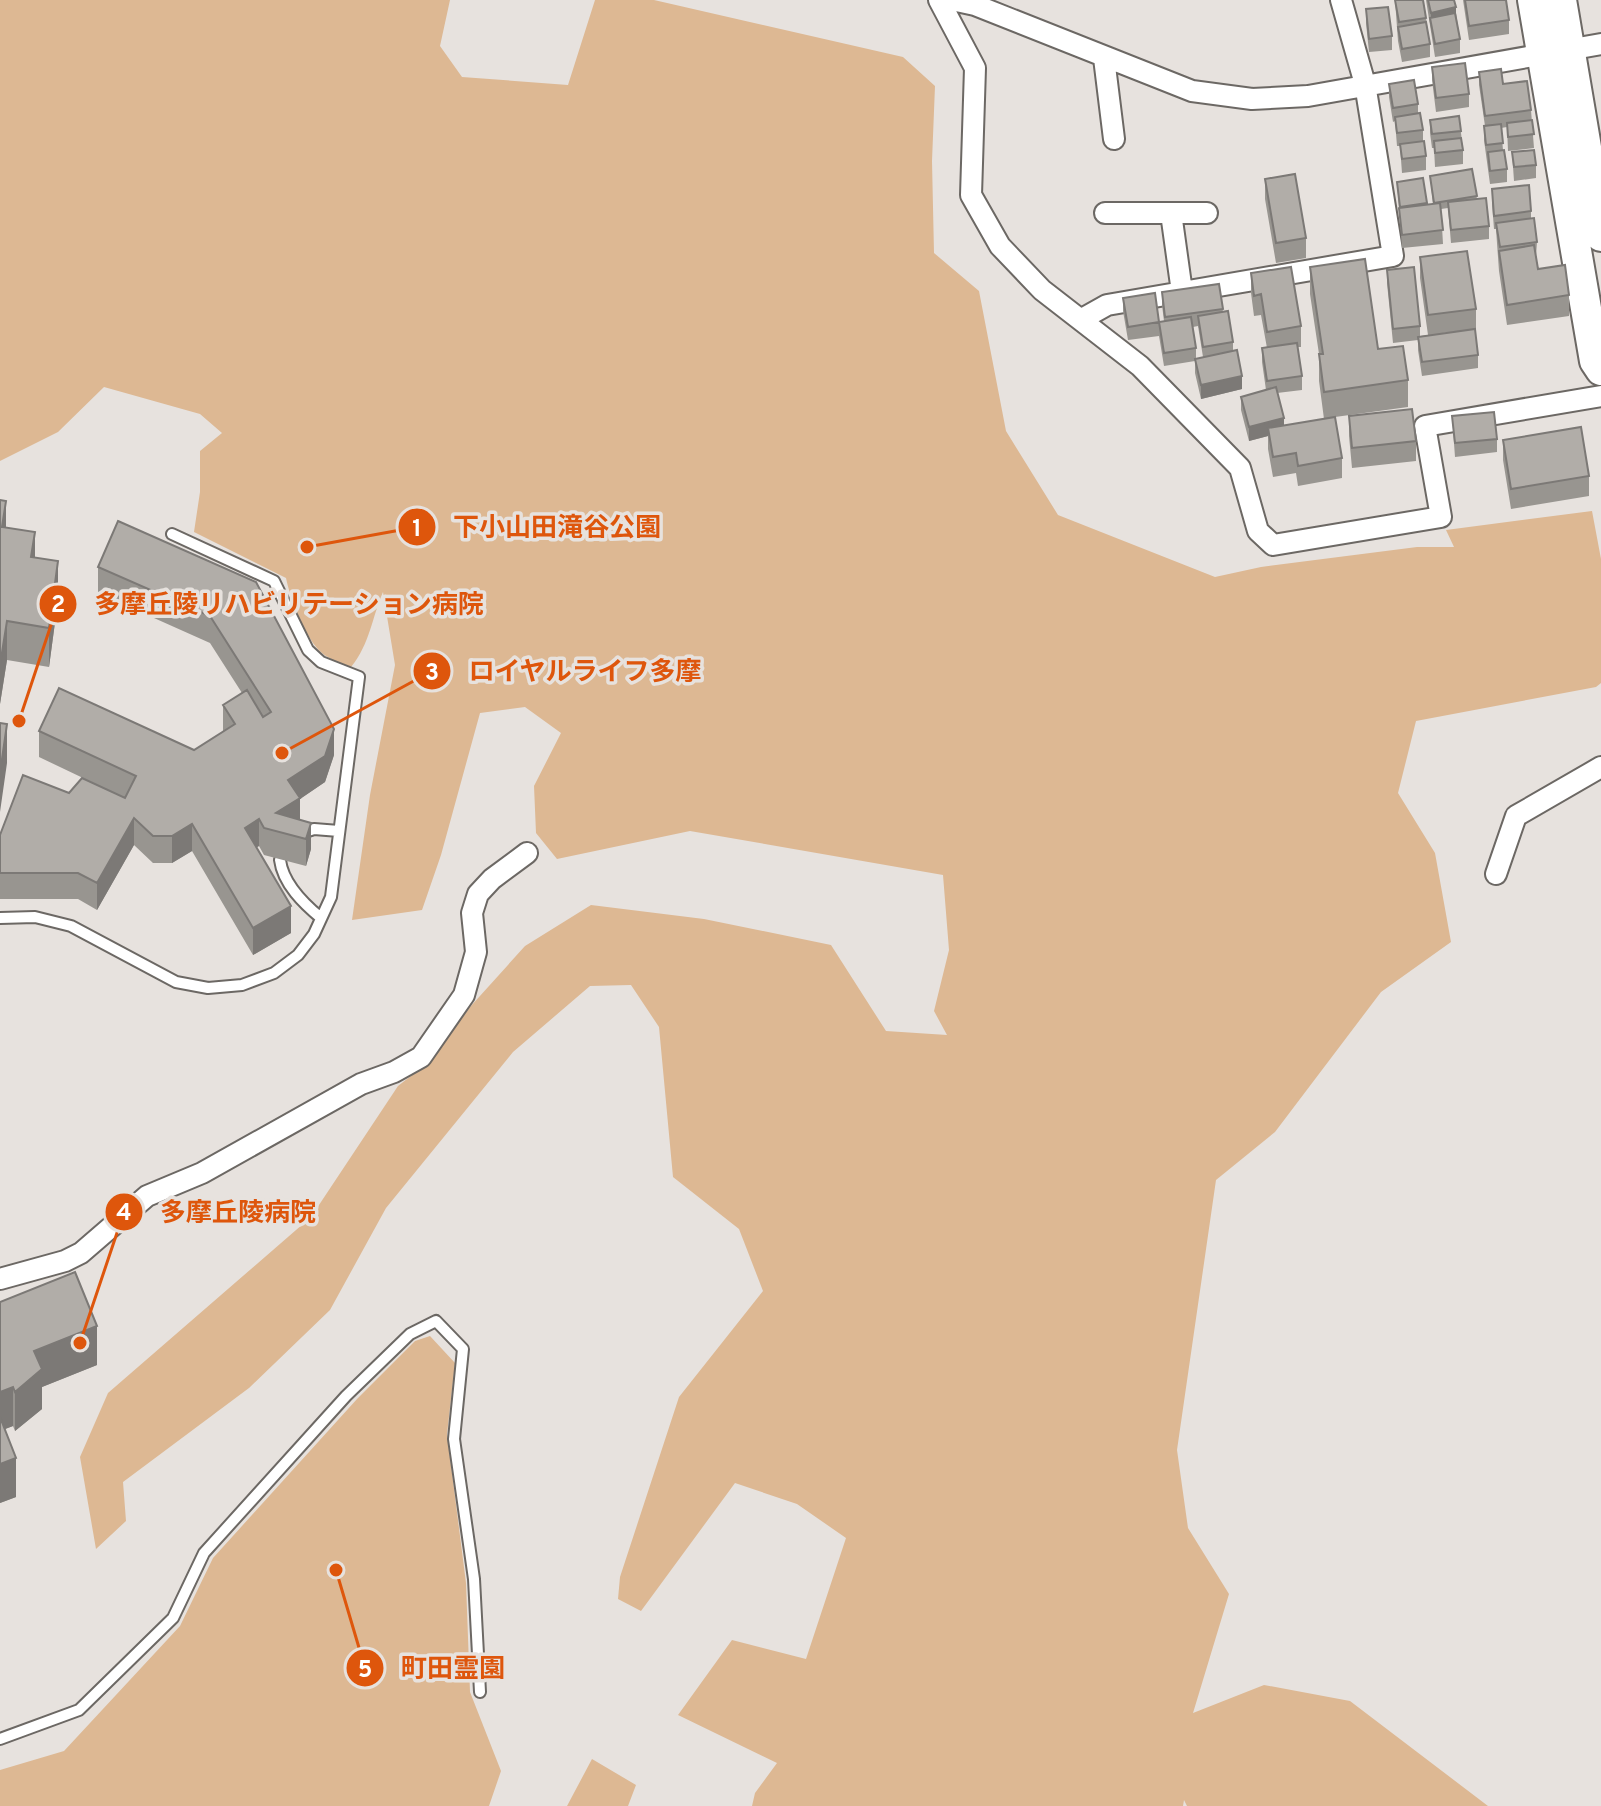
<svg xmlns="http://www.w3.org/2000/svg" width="1601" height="1806" viewBox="0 0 1601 1806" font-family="Overpass,'Noto Sans JP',sans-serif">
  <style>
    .green { fill: #ddb893 }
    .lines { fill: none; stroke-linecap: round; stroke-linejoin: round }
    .service-casing { stroke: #6c6864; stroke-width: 14 }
    .minor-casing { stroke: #6c6864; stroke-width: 24 }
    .secondary-casing { stroke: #6c6864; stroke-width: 34 }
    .service { stroke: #fff; stroke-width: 10 }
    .minor { stroke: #fff; stroke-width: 20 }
    .secondary { stroke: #fff; stroke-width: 30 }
    .wall { fill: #989590; fill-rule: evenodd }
    .shaded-wall { fill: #7c7976 }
    .building { fill: #b1ada8; stroke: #7c7976; stroke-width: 2 }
    .leader { fill: none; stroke: #de560c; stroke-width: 3 }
    .callout-dot { fill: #de560c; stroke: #e7e2de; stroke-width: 3 }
    .mark-label { font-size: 24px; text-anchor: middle; font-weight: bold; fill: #fff }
    .callout-label { font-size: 26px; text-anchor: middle; font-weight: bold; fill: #de560c; stroke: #e7e2de; stroke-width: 7; stroke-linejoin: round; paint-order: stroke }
  </style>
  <rect width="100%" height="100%" fill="#e7e2de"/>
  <path class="green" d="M0,0h450l-10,46 22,31 106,8 27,-85h59l249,57 32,29 -3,75 2,92 45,38 27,140 52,84 157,62 46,-10 156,-20h37l-8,-17 146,-19 9,48v124l-5,4 -180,34 -18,72 37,60 16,89 -70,50 -106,140 -59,48 -39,270 11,78 41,66 -36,119 71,-28 86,16 138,105h-301l-3,-6 -1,6h-431l3,-13 22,-30 -99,-48 54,-75 74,19 40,-121 -49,-34 -62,-21 -94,128 -23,-12 2,-22 59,-180 84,-106 -24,-62 -66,-52 -14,-150 -28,-42 -41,1 -77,66 -127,156 -56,102 -81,78 -126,94 3,39 -30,28 -16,-92 28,-64 203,-176 87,-131 32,-25 40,-54 55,-61 66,-41 113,14 127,26 55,86 61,4 -13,-24 15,-61 -6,-75 -253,-44 -133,28 -21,-26 -2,-47 27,-53 -36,-26 -45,6 -39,142 -19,55 -70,10 18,-125 25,-130 -12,-73c-11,25 -13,52 -32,75 -9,-4 -21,-7 -29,-14 -16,-13 -32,-55 -36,-75l-92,-46 6,-40v-41l22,-18 -22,-19 -96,-27 -46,45 -58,29z
    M430,1336l25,27 -8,71 19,149 4,109 31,79 -12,35h-489v-36l64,-19 116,-125 33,-68 144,-159 58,-58z
    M592,1759l44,26 -8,21h-61z"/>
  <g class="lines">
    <defs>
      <path id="service" d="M299,834l15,-5 25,2
        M280,860c3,24 24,44 41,58
        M0,918l35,-1 36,9 105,56 32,6 34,-3 32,-12 24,-18 16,-21 17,-37 28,-220 -38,-15 -13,-12 -34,-69 -102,-47
        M0,1739l79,-29 94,-92 31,-65 142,-157 64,-62 26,-13 27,28 -9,90 20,140 6,113"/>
      <path id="minor" d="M939,0l36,68 -4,127 29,51 42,44 98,76 100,102 18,63 15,14 168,-28 -16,-91 176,-30
        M952,0l23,5 217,86 60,8 56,-3 293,-52
        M1104,58l10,81
        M1105,213h102
        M1171,213l11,79
        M1082,319l25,-14 286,-49 -28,-172 -24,-84
        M1496,874l20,-58 85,-49
        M0,1279l65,-18 16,-8 66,-57 55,-23 159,-89 33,-12 27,-15 43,-62 12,-43 -4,-39 6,-19 14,-15 35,-26"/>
      <path id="secondary" d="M1533,0l62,361 6,9
        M1561,0l40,236"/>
    </defs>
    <use href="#service" class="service-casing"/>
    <use href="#minor" class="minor-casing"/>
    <use href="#secondary" class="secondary-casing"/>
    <use href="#service" class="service"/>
    <use href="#minor" class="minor"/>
    <use href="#secondary" class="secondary"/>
  </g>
  <path class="wall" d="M1395,0l31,18 4,26v13l-28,5 -4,-21z
    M1426,0h28l6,39v14l-25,4z
    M1463,0h43l3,20v14l-40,6z
    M1366,9l26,27v14l-23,2 -3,-29z
    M1432,67l37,27v13l-33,5 -4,-32z
    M1479,72l24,12 28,26 3,38 -26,3 -1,-24 -6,1 2,22 4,19v13l-17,2 -6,-44 1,-14 -6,-41z
    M1389,84l29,20v9l5,17v12l3,14v14l-24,3 -2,-27h-3l-2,-25 -2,1 -4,-25z
    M1459,116l4,34v14l-28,3 -1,-19h-2l-2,-15v-13z
    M1512,152l24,13v13l-22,3z
    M1472,169l5,30 12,27v13l-38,4 -3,-35 -7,1 2,35 -41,4 -5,-66 26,-4 4,27 6,-1 -3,-28z
    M1265,179l41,59v20l-30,5 -11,-64z
    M1492,189l39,22v8l6,23 -1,14 2,13 31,26v21l-62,9 -8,-54 -3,-42h-2l-2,-26z
    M1420,257l56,52v20l-33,4 35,22v13l-56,8 -4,-26v-10l-25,3 -6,-60v-13l33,56v10l8,-1 -8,-57z
    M1310,267l68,82 30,31v27l-73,10 7,41v20l-44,8 -2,-13 -23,4 -5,-28v-13l-19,5 -8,-31v-13l25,-7 -4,-28v-14h5l-6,-33 -7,1 -3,-23v-20l50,53v21h-4l5,29v14l-25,3 7,33 40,-7 -5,-38v-27l-9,-60z
    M1219,284l4,28 10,30v8l9,39 -41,10 -6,-26v-12l-31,5 -5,-30 -31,4 -5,-29v-13l36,24 5,-1 -2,-16v-13zM1198,326l5,31 -7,2v-11l-3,-21z
    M1349,416l67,25v20l-64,7 -3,-32z
    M1452,416l45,23v13l-42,5z
    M1503,440l86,36v20l-78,13 -8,-49z
    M0,500l6,28 29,30 23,42 -9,67 -42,-7 -7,44z
    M98,567l158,15 78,173 -9,27 -25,17v21l11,29 -5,17 -42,-11 -5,-9 -2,1 34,86 -38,22 -61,-104 -20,12h-19l-19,-18 -37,65 -19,-11h-78v-64l69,-42 56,5 -86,-41v-26l155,19 29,-18v-27l19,-12 -32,-50 -112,-50z
    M0,1302l97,63 -55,22v22l-27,22 -2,-5 -8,3 11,68 -16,6z"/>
  <path class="shaded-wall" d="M1456,7v14l-25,1v-9z
    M1242,376v13l-41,10v-14z
    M1284,418v13l-16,-3v8l-19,5v-14z
    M6,501v39l-4,-13z
    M35,532v39l-4,-14z
    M58,561v39l-9,67v-39z
    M7,621v39l-7,44v-39z
    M7,724v39l-7,49v-39z
    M334,729v26l-9,27 -25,17v25l-24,-11 12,-33z
    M134,818v27l-37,65v-27z
    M259,819v27l-14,8v-26z
    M311,823v26l-5,17v-27z
    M192,824v27l-20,12v-27z
    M291,906v27l-38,22v-27z
    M97,1326v39l-55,22v22l-27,22v-39l19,-41z
    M13,1387v39l-13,5v-39z
    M16,1458v39l-16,6v-39z"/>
  <path class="building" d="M1395,0h28l3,18 -27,4z
    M1428,0h26l2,7 -25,6z
    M1465,0h41l3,20 -40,6z
    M1388,7l4,29 -23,3 -3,-30z
    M1455,13l5,26 -25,5 -5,-26z
    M1426,22l4,22 -28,5 -4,-22z
    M1465,63l4,31 -33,4 -4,-31z
    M1501,69l2,15 24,-3 4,29 -46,6 -6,-44z
    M1414,80l4,24 -25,4 -4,-24z
    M1420,113l3,17 -26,3 -2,-16z
    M1459,116l2,15 -29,3 -2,-14z
    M1532,120l2,14 -26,3 -1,-14z
    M1501,124l2,19 -17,2 -2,-19z
    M1461,138l2,12 -28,3 -1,-12z
    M1424,141l2,15 -24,3 -2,-15z
    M1504,150l3,19 -17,2 -2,-19z
    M1534,150l2,15 -22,2 -2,-15z
    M1472,169l5,27 -43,7 -4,-27z
    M1295,174l11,64 -30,5 -11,-64z
    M1423,178l4,25 -27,4 -3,-25z
    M1529,185l2,26 -37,5 -2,-27z
    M1486,198l3,28 -38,4 -3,-28z
    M1440,203l3,27 -41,5 -3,-27z
    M1534,218l3,24 -37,5 -4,-24z
    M1534,245l4,24 27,-4 4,30 -62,10 -8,-54z
    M1467,251l9,58 -48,6 -8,-58z
    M1365,259l13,90 25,-3 5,34 -84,12 -5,-38h4l-13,-87z
    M1291,267l10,59 -34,6 -6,-38 -7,2 -3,-23z
    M1414,267l6,59 -27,3 -6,-59z
    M1219,284l4,25 -58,8 -3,-25z
    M1155,293l4,29 -31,5 -5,-29z
    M1228,311l5,31 -30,5 -5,-31z
    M1191,317l5,31 -32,5 -5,-31z
    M1475,329l3,26 -56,7 -4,-25z
    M1297,343l5,33 -35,5 -5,-33z
    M1237,350l5,26 -41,9 -6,-26z
    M1276,387l8,31 -35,9 -8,-30z
    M1412,409l4,32 -64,7 -3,-32z
    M1494,412l3,27 -42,4 -3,-27z
    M1335,417l7,41 -44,8 -2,-13 -23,4 -5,-29z
    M1581,427l8,49 -78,13 -8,-49z
    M0,500l6,1 -4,26 33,5 -4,25 27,4 -9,67 -42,-7 -7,44z
    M118,521l138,61 78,147 -9,27 -37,24 12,18 -24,15 35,10 -5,16 -42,-11 -5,-9 -14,9 46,78 -38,22 -61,-104 -20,12h-19l-19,-18 -37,65 -19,-10h-78v-38l23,-60 46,18 13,-15 43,20 11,-22 -97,-45 20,-43 135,62 41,-26 -12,-19 24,-15 16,27 8,-5 -61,-96 -112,-49z
    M0,723l7,1 -7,49z
    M75,1272l22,54 -63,25 8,18 -27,23 -2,-5 -13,5v-90z
    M0,1417l16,41 -16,6z"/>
  <path class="leader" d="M307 547L417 527M19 721L58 604M282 753L432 671M80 1343L124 1212M336 1570L365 1668"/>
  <g class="callout-dot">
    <circle cx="307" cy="547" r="8"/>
    <circle cx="19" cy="721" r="8"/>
    <circle cx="282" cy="753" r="8"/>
    <circle cx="80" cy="1343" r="8"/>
    <circle cx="336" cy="1570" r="8"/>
    <circle cx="417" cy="527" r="20"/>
    <circle cx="58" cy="604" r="20"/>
    <circle cx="432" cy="671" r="20"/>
    <circle cx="124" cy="1212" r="20"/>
    <circle cx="365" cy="1668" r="20"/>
  </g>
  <g class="mark-label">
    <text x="417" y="536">1</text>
    <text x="58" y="612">2</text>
    <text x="432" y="680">3</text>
    <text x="124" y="1220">4</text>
    <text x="365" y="1677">5</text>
  </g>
  <g class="callout-label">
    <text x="557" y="536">下小山田滝谷公園</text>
    <text x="289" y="613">多摩丘陵リハビリテーション病院</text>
    <text x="585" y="680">ロイヤルライフ多摩</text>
    <text x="238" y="1221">多摩丘陵病院</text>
    <text x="453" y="1677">町田霊園</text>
  </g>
</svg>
